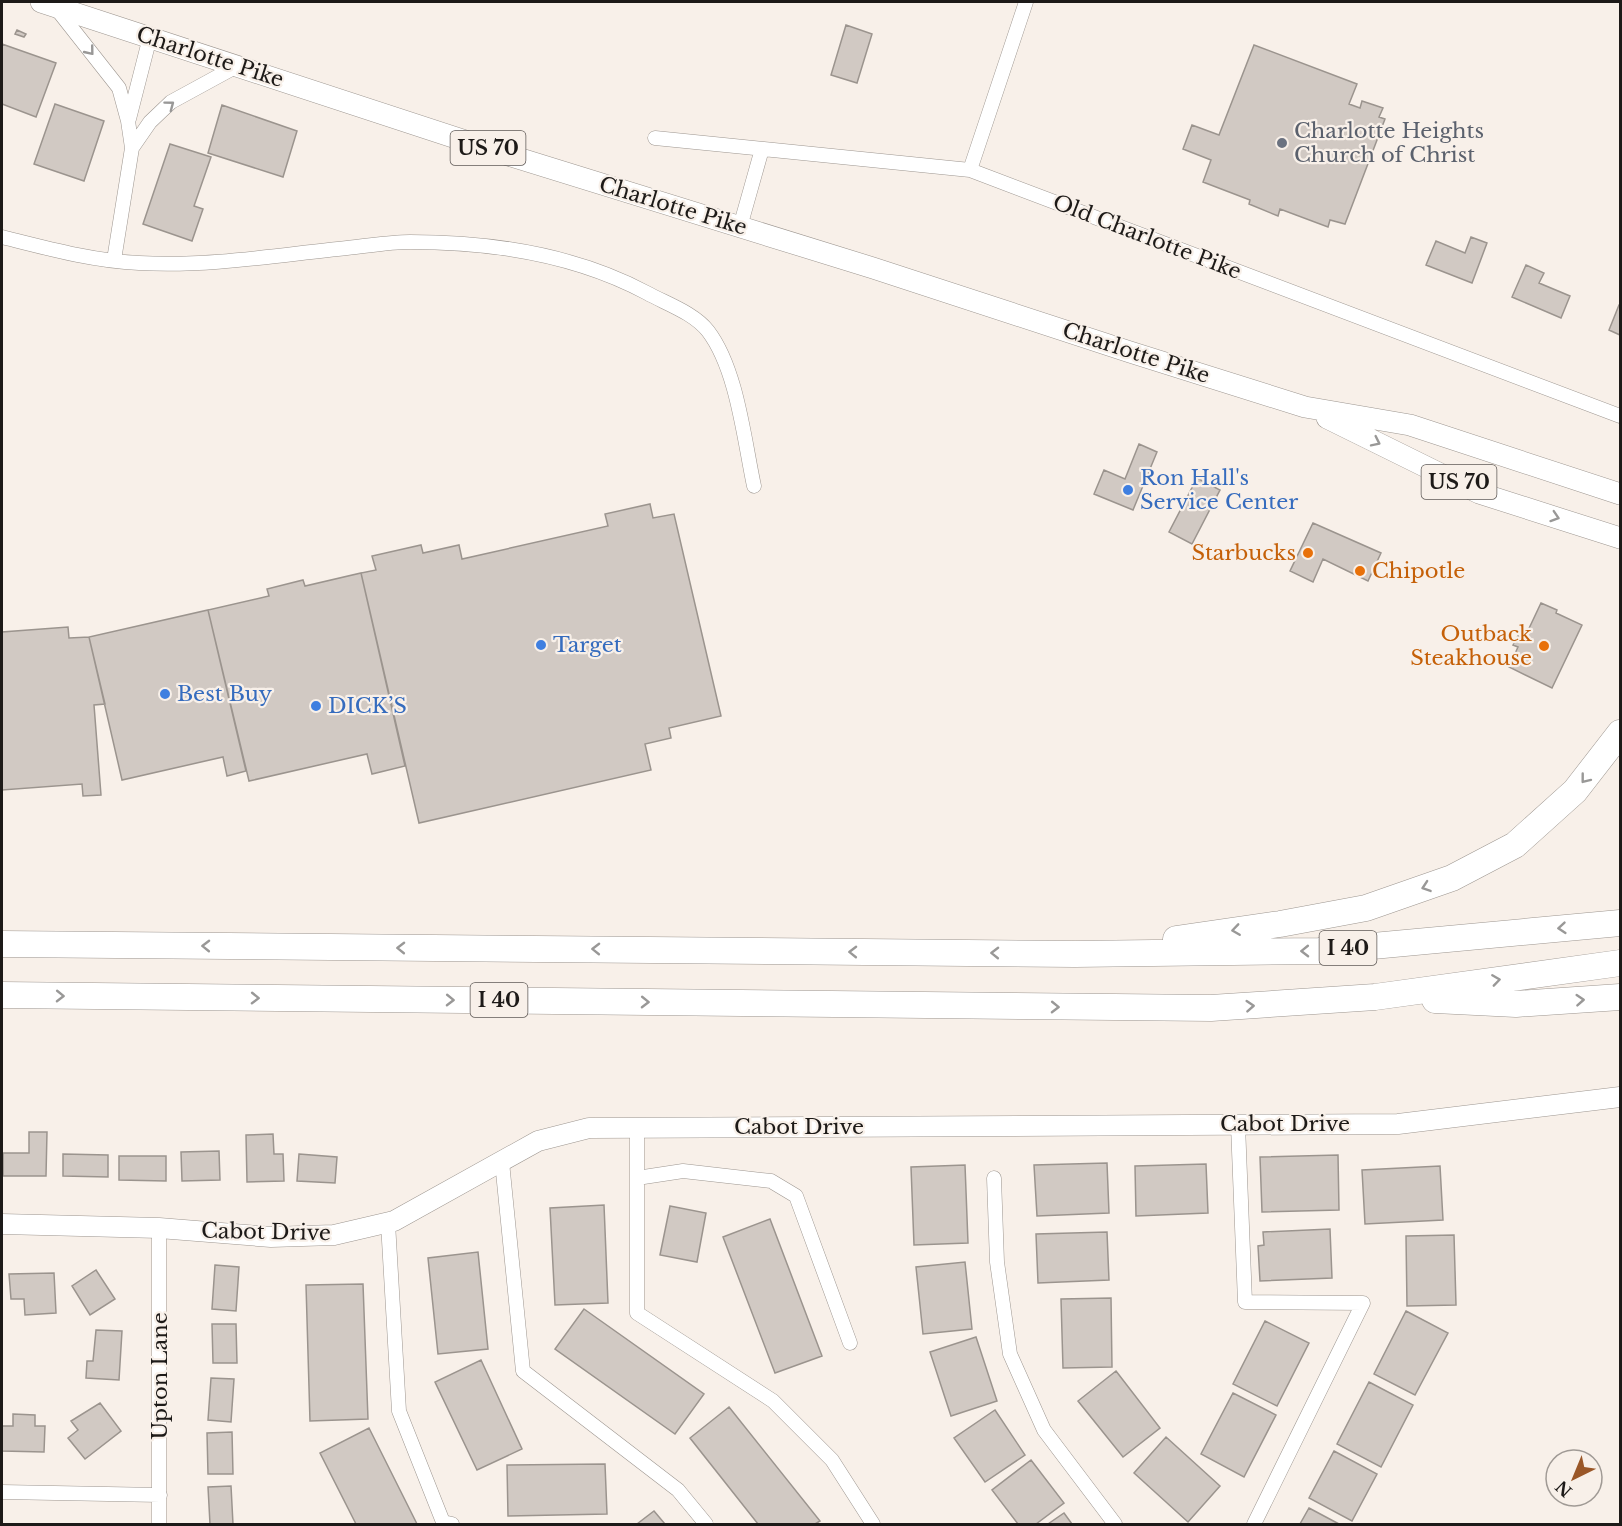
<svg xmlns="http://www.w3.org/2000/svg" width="1622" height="1526" viewBox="0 0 1622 1526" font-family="'Libre Baskerville',serif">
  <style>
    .building { fill: #d1c9c3; stroke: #9b948e; stroke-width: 1.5 }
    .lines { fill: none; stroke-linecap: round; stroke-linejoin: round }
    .street-casing { stroke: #9d9690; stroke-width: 15 }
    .secondary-casing { stroke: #9d9690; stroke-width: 21 }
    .primary-casing { stroke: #9d9690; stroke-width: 22 }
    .highway-casing { stroke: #9d9690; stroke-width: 27 }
    .street { stroke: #fff; stroke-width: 14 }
    .secondary { stroke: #fff; stroke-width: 20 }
    .primary { stroke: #fff; stroke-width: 21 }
    .highway { stroke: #fff; stroke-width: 26 }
    .oneway { stroke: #999897 }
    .worship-dot { fill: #6b7280; stroke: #f8f0e9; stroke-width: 2 }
    .shop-dot { fill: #3f7fe0; stroke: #f8f0e9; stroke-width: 2 }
    .food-dot { fill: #e8710a; stroke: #f8f0e9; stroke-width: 2 }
    .labels { text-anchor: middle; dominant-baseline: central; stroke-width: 4.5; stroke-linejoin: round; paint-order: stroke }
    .shield { fill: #f8f0e9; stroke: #5f5a57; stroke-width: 1.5 }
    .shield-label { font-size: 20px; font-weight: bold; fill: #1d1a18 }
    .street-label { font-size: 21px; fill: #1d1a18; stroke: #f8f0e9 }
    .worship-label { font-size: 21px; fill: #5b616d; stroke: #f8f0e9; text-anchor: start }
    .shop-label { font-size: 21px; fill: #366cbe; stroke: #f8f0e9; text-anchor: start }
    .food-label { font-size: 21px; fill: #c56008; stroke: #f8f0e9; text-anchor: end }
  </style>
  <rect width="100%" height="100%" fill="#f8f0e9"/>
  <path class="building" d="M846,25l26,9 -15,49 -26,-8z
    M17,30l9,4 -2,3 -9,-3z
    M2,44l54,19 -20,54 -34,-13z
    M1254,45l103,39 -8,20 11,4 2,-7 21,7 -4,9 6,2 -40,105 -15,-4 -2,7 -48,-18 -2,7 -29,-12 1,-4 -47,-18 8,-22 -28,-11 9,-24 27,10z
    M55,104l49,17 -20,60 -50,-17z
    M222,105l75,26 -14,46 -75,-24z
    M170,144l41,13 -17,49 9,3 -11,32 -49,-17z
    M1471,237l16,6 -15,40 -46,-18 10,-24 29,12z
    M1526,265l18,8 -5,10 31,13 -9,22 -49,-21z
    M1619,305h1v30l-11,-5z
    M1139,444l18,8 -24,58 -39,-16 10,-24 21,9z
    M1197,478l23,12 -28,54 -23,-12z
    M650,504l3,14 21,-4 47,202 -52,12 2,10 -26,6 6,26 -232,53 -58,-250 15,-3 -4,-14 49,-11 2,8 36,-8 3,14 146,-33 -3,-12z
    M1313,523l68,30 -13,28 -45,-22 -10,23 -23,-11z
    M361,573l44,193 -33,8 -5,-20 -118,27 -41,-171 61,-14 -2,-7 36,-9 2,6z
    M1541,603l16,7 -1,3 26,12 -30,63 -43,-21 9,-20 -5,-2 5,-9 6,3z
    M208,610l38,161 -19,5 -4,-19 -101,23 -33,-143z
    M68,627l1,11 20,-1 16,67 -11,1 7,90 -18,1 -1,-12 -80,6v-158z
    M29,1132h18l-1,44h-43v-23h26z
    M273,1134l1,20h9l1,27 -37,1 -1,-47z
    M219,1151l1,29 -38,1 -1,-29z
    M63,1154l45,1v22l-45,-1z
    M299,1154l38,3 -2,26 -38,-2z
    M1338,1155l1,55 -77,2 -2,-55z
    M119,1156h47v25l-47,-1z
    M1107,1163l2,50 -72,3 -3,-51z
    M1206,1164l2,49 -72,3 -1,-50z
    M965,1165l3,78 -54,2 -3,-78z
    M1440,1166l3,54 -78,4 -3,-54z
    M604,1205l4,98 -53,2 -5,-97z
    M670,1206l36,7 -9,49 -37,-7z
    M770,1219l52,137 -47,17 -52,-136z
    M1330,1229l2,49 -72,3 -2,-35 6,-1 -1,-13z
    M1107,1232l2,48 -71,3 -2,-49z
    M1454,1235l2,70 -49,1 -1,-70z
    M478,1252l10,97 -50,5 -10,-96z
    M965,1262l7,67 -49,5 -7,-67z
    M215,1265l24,2 -3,44 -24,-2z
    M96,1270l19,29 -25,16 -18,-29z
    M54,1273l2,40 -31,2 -1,-16h-13l-2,-25z
    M363,1284l5,135 -58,2 -4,-136z
    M1111,1298l1,69 -49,1 -2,-69z
    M584,1309l120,85 -29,40 -120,-85z
    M1406,1311l42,22 -33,62 -41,-21z
    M1265,1321l44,22 -32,63 -44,-22z
    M212,1324h24l1,39h-24z
    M96,1330l26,1 -3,49 -33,-2 1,-17h6z
    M976,1337l21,64 -46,15 -21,-64z
    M481,1360l41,89 -45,21 -42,-88z
    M1116,1371l44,57 -37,29 -45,-56z
    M211,1378l23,1 -3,43 -23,-2z
    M1369,1382l44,23 -32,62 -44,-23z
    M1233,1393l43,22 -32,62 -43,-23z
    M100,1403l21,28 -36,28 -17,-21 10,-8 -7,-9z
    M729,1407l91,114 -5,3h-57l-68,-86z
    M995,1410l30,45 -40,27 -31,-44z
    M13,1414l22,1v11h10l-1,26 -42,-1v-25h11z
    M369,1428l48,96h-61l-36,-71z
    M232,1432l1,42h-25l-1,-41z
    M1166,1437l54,49 -32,36 -54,-49z
    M1334,1451l43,23 -25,47 -43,-23z
    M1031,1460l33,43 -28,21h-18l-26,-34z
    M605,1464l2,50 -99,2 -1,-51z
    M231,1486l2,38h-23l-2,-37z
    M1309,1508l30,16h-39z
    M654,1511l11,13h-28z
    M1064,1513l8,11h-24z"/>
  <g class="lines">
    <defs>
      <path id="street" d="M56,8l63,80 9,33 4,27 -18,112
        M129,119l21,-82
        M655,138l315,32 650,246
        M132,148l18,-26 21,-20 66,-36
        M970,170l56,-168
        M740,227l22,-78
        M2,237c44,11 91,24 137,26 70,4 139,-8 208,-15 21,-2 42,-6 63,-6 80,0 166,13 237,51 20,11 47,20 61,38 29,38 36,108 46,155
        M1238,1125l7,177 118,1 -109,221
        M637,1127v186l136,88 59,59 41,64
        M502,1162l21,209 155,119 28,34
        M637,1178l46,-7 88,10 25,15 54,147
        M994,1178l3,84 13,92 34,76 71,94
        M388,1223l11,188 44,111 9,2
        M159,1228v296
        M2,1492l158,3"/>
      <path id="secondary" d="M2,1224l157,4 112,9 63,-2 60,-14 144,-80 51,-13 809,-4 222,-27"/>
      <path id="primary" d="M41,2l467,153 365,113 257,84 175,55 105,18 210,69
        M1327,418l152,75 141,45"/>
      <path id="highway" d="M1176,939l104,-15 86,-16 86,-30 63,-33 60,-54 45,-58
        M2,944l1073,10 244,-3 301,-28
        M2,995l1209,13 164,-11 245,-34
        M1435,1000l81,4 104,-7"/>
    </defs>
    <use href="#street" class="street-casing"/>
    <use href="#secondary" class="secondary-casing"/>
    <use href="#primary" class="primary-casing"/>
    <use href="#highway" class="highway-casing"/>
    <use href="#street" class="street"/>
    <use href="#secondary" class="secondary"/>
    <use href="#primary" class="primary"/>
    <use href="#highway" class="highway"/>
  </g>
  <defs><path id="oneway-chevron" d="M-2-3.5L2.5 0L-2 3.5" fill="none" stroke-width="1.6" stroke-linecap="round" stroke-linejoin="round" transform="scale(1.5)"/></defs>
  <g class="oneway">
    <use href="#oneway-chevron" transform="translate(90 51) rotate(51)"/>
    <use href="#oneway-chevron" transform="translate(170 105) rotate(-37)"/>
    <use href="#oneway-chevron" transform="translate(1376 442) rotate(26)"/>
    <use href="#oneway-chevron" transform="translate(1555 517) rotate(18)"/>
    <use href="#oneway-chevron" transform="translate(1585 779) rotate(128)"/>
    <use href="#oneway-chevron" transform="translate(1426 887) rotate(161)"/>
    <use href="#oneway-chevron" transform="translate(1562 928) rotate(175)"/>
    <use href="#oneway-chevron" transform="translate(1236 930) rotate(172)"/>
    <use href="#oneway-chevron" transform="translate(206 946) rotate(-179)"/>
    <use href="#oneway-chevron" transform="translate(401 948) rotate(-179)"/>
    <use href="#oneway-chevron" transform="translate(596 949) rotate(-179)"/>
    <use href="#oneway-chevron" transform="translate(1305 951) rotate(179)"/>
    <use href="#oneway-chevron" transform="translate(853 952) rotate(-179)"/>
    <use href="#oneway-chevron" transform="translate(995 953) rotate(-179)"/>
    <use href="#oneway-chevron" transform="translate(1496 980) rotate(-8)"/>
    <use href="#oneway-chevron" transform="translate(60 996) rotate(1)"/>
    <use href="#oneway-chevron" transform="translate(255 998) rotate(1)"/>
    <use href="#oneway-chevron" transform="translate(450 1000) rotate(1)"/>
    <use href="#oneway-chevron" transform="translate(1580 1000) rotate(-4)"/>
    <use href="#oneway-chevron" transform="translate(645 1002) rotate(1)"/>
    <use href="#oneway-chevron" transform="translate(1250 1006) rotate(-4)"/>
    <use href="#oneway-chevron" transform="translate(1055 1007) rotate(1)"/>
  </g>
  <circle class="worship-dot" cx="1282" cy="143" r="6"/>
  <g class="shop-dot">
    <circle cx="1128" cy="490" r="6"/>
    <circle cx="541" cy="645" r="6"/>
    <circle cx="165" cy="694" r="6"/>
    <circle cx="316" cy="706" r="6"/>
  </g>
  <g class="food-dot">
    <circle cx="1308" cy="553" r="6"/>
    <circle cx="1360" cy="571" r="6"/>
    <circle cx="1544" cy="646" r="6"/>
  </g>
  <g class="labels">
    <g class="shield">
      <rect x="450.5" y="131" width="75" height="34" rx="4.5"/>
      <rect x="1421.5" y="465" width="75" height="34" rx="4.5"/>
      <rect x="1319.5" y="931" width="57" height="34" rx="4.5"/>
      <rect x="470.5" y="983" width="57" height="34" rx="4.5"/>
    </g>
    <g class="shield-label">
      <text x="488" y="148">US 70</text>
      <text x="1459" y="482">US 70</text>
      <text x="1348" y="948">I 40</text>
      <text x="499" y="1000">I 40</text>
    </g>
    <g class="street-label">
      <text transform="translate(210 57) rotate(18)">Charlotte Pike</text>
      <text transform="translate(673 206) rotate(17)">Charlotte Pike</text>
      <text transform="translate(1147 237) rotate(21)">Old Charlotte Pike</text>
      <text transform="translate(1136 353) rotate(18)">Charlotte Pike</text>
      <text x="1285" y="1124">Cabot Drive</text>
      <text x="799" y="1127">Cabot Drive</text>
      <text transform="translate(266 1232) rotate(1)">Cabot Drive</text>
      <text transform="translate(160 1376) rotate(-90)">Upton Lane</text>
    </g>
    <g class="worship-label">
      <text x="1294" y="131">Charlotte Heights<tspan x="1294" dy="24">Church of Christ</tspan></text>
    </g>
    <g class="shop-label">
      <text x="1140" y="478">Ron Hall's<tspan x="1140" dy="24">Service Center</tspan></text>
      <text x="553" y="645">Target</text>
      <text x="177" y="694">Best Buy</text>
      <text x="328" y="706">DICK’S</text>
    </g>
    <g class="food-label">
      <text x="1296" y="553">Starbucks</text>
      <text x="1372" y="571" text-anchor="start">Chipotle</text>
      <text x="1532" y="634">Outback<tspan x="1532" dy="24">Steakhouse</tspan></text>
    </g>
  </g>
  <rect width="1622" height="1526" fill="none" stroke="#1d1a18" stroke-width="6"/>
  <g transform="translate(1574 1478) rotate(223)"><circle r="28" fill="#f8f0e9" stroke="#a09a95" stroke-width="1.5"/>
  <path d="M0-4.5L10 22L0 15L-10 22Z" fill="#9a5728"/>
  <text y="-9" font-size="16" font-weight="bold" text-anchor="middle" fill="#1d1a18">N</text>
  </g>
</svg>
